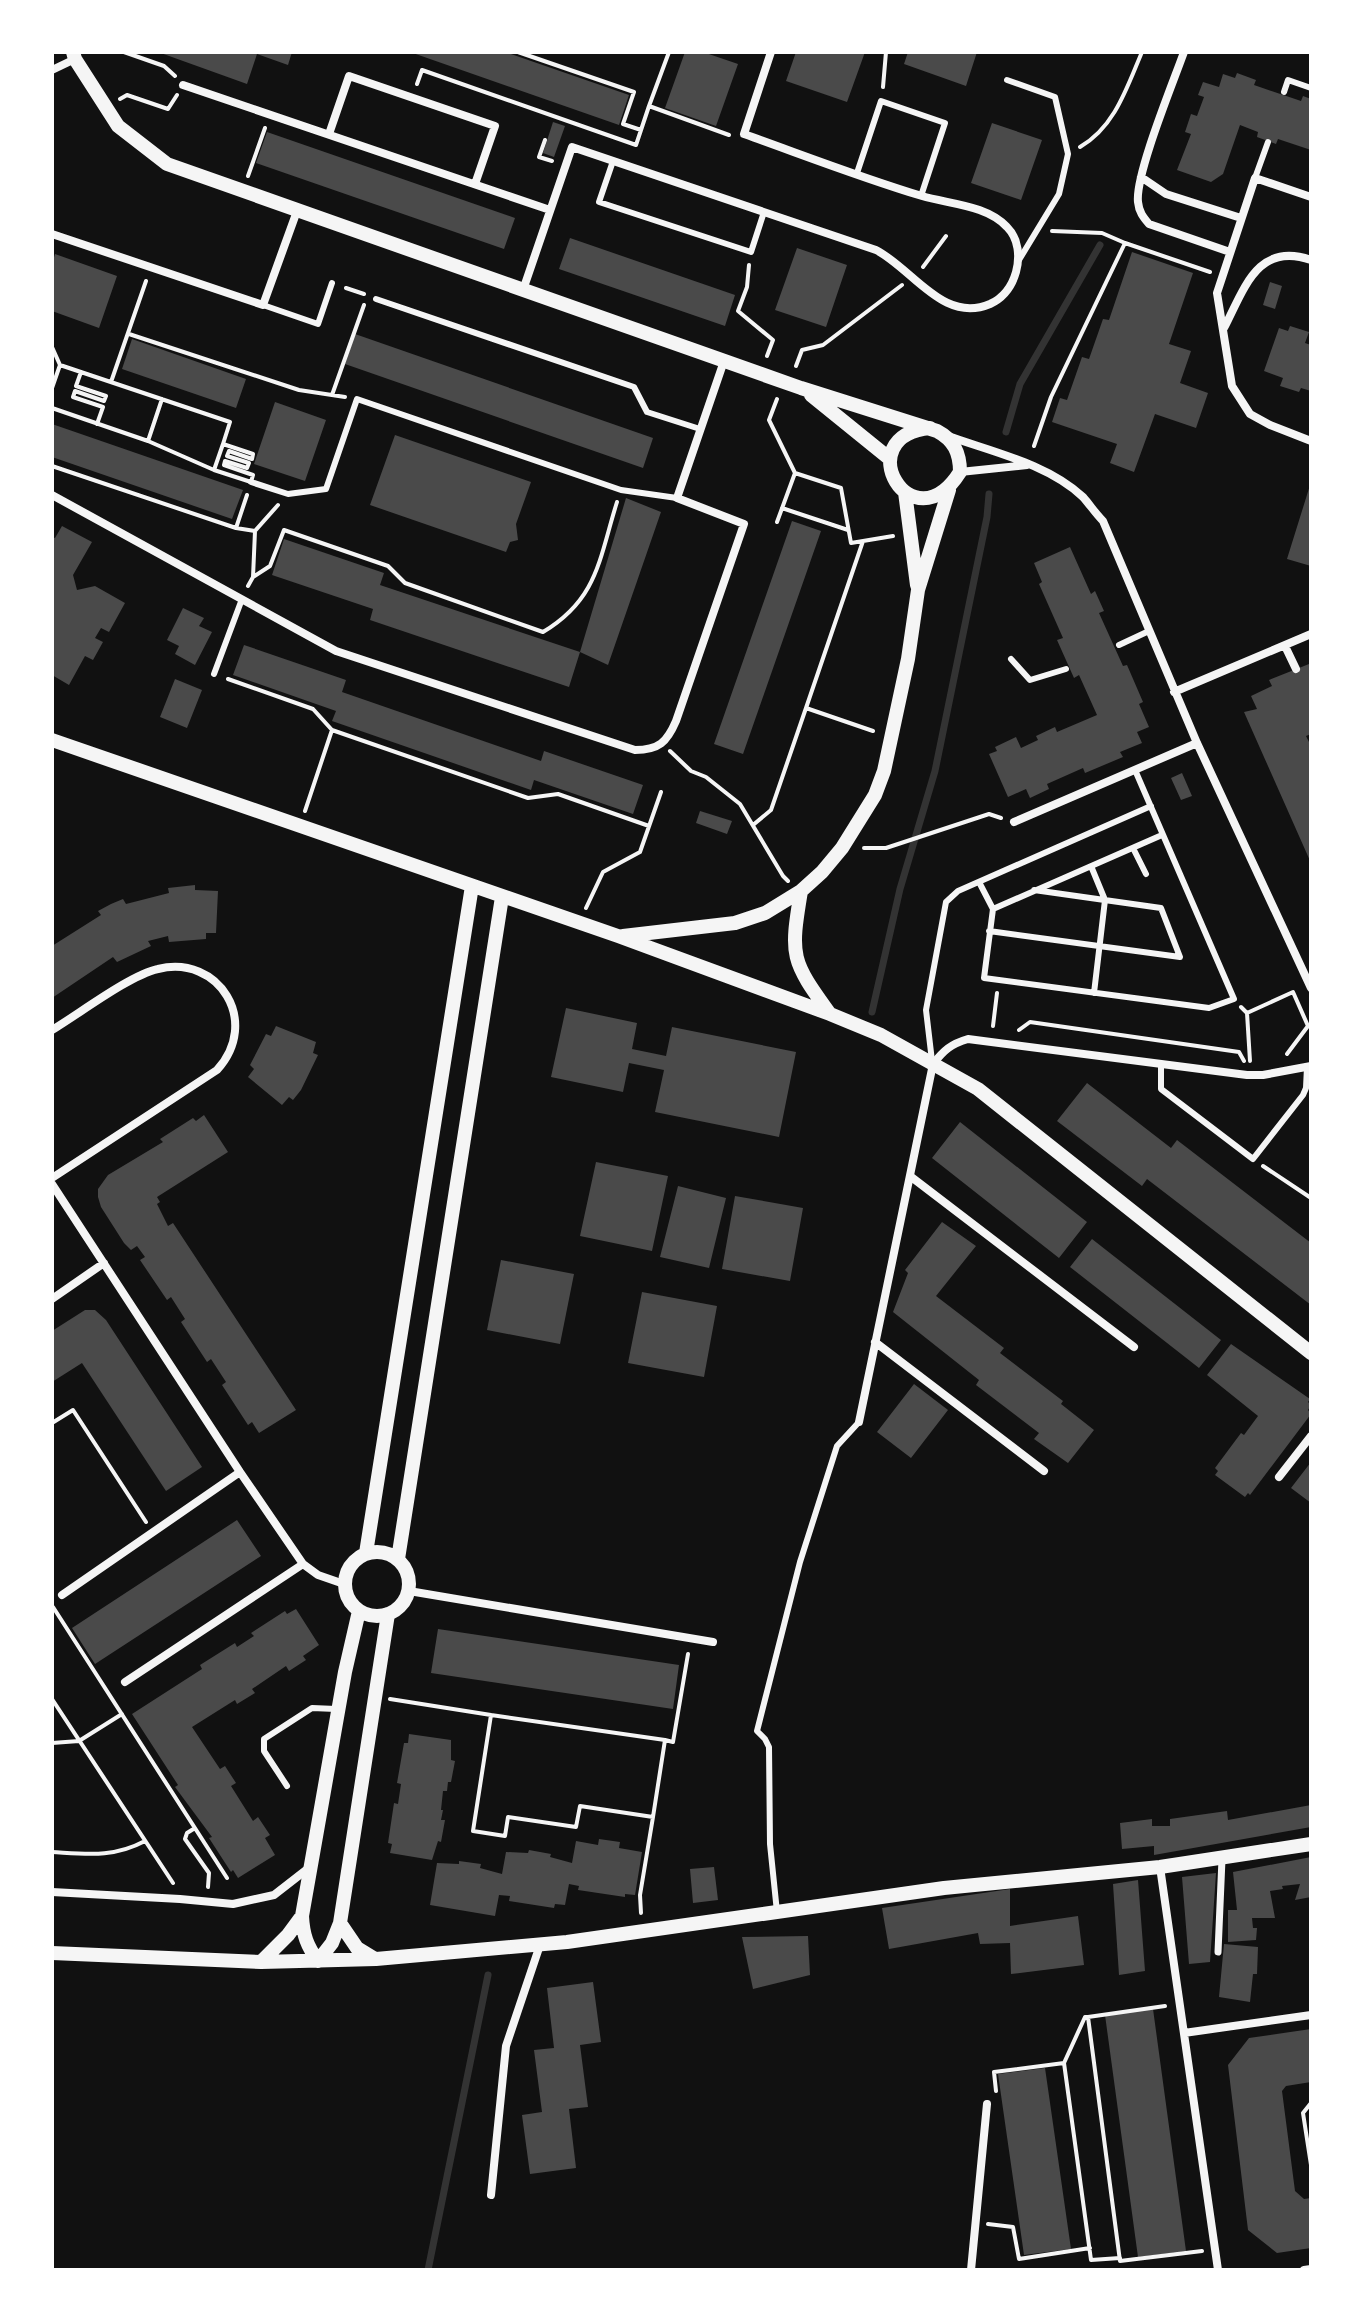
<svg xmlns="http://www.w3.org/2000/svg" width="1363" height="2322" viewBox="0 0 1363 2322" font-family="Helvetica,sans-serif">
  <style>
    .lines { fill: none; stroke-linecap: round; stroke-linejoin: round }
    .stream { stroke: #333; stroke-width: 7 }
    .building { fill: #4a4a4a }
    .path { stroke: #f5f5f5; stroke-width: 4 }
    .service { stroke: #f5f5f5; stroke-width: 6 }
    .pedestrian { stroke: #f5f5f5; stroke-width: 7 }
    .minor { stroke: #f5f5f5; stroke-width: 8 }
    .tertiary { stroke: #f5f5f5; stroke-width: 14 }
  </style>
  <rect width="100%" height="100%" fill="#111"/>
  <g class="lines">
    <path class="stream" d="M1006,432l14,-48 80,-139
      M872,1012l28,-123 35,-118 52,-254 2,-23
      M428,2270l60,-295"/>
  </g>
  <path class="building" d="M158,52h134l-4,13 -31,-11 -10,30z
    M410,52h95l124,43 -10,30z
    M685,52h18l35,12 -22,62 -51,-18z
    M796,52h69l-18,50 -61,-21z
    M908,52h69l-11,34 -62,-22z
    M1237,73l19,7 -2,5 47,16 2,-5 8,3v51l-33,-11 -2,5 -19,-7 1,-5 -18,-7 -17,49 -12,8 -34,-12 14,-36 -6,-2 6,-18 6,2 7,-19 -6,-2 5,-13 16,5 4,-13 12,4z
    M553,122l12,4 -11,31 -11,-4z
    M992,123l50,17 -21,60 -50,-17z
    M267,132l248,86 -11,31 -248,-86z
    M570,238l165,57 -10,31 -166,-57z
    M797,248l50,17 -21,62 -51,-17z
    M1132,252l61,21 -24,71 22,7 -11,32 28,10 -12,35 -41,-14 -21,58 -24,-9 7,-19 -65,-22 8,-24 7,2 15,-43 7,2 14,-40 6,1z
    M55,254l62,22 -18,52 -47,-17v-47z
    M1270,282l12,4 -7,23 -12,-4z
    M1290,326l19,6 -4,11 6,2v46l-10,-3 -2,4 -19,-6 3,-8 -19,-7 15,-43 9,3z
    M355,334l298,104 -10,30 -298,-104z
    M132,339l114,40 -10,29 -114,-39z
    M275,402l51,18 -21,61 -51,-17z
    M52,424l191,66 -11,29 -180,-62z
    M395,435l136,47 -15,42 2,16 -8,2 -4,10 -136,-47z
    M1311,482v84l-24,-7z
    M626,498l35,14 -53,153 -28,-13 -11,35 -199,-67 3,-11 -101,-34 12,-36 100,34 -4,12 200,67z
    M792,521l29,10 -78,223 -29,-10z
    M62,526l30,16 -19,33 4,15 18,-4 30,17 -16,29 -8,-4 -6,10 8,4 -10,18 -8,-4 -16,29 -17,-10v-138l3,1z
    M1070,547l21,47 4,-3 9,20 -5,2 24,53 4,-1 16,37 -4,2 10,23 -12,5 5,11 -22,9 3,5 -38,16 -2,-5 -36,16 2,5 -19,9 -4,-9 -18,8 -19,-43 8,-3 -2,-4 21,-10 5,11 17,-8 -2,-4 19,-9 2,5 40,-17 -18,-40 -5,3 -17,-38 6,-2 -24,-54 3,-2 -8,-19z
    M183,608l21,10 -5,8 13,6 -17,33 -20,-11 4,-8 -12,-6z
    M244,645l102,35 -4,12 199,69 3,-10 99,34 -10,29 -99,-34 -3,10 -199,-69 4,-10 -103,-36z
    M1309,664l2,2v68l-5,2 5,10v117l-67,-151 13,-3 -6,-13 21,-10 -3,-6z
    M175,679l27,11 -15,38 -27,-11z
    M1182,773l10,23 -11,4 -10,-22z
    M700,811l32,10 -5,13 -31,-11z
    M195,885v5l23,1 -2,42h-10v6l-37,3 -1,-6 -20,5 3,5 -34,16 -4,-5 -61,41v-52l49,-31 -3,-4 13,-7 12,-5 3,5 43,-11 -1,-5z
    M566,1008l71,15 -5,26 34,7 6,-29 124,25 -17,85 -124,-25 9,-42 -35,-7 -6,29 -72,-15z
    M276,1026l40,16 -3,11 5,2 -17,35 -8,10 -4,-3 -7,8 -34,-28 6,-8 -4,-4 16,-31 5,2z
    M1087,1083l84,65 6,-8 134,103v62l-164,-126 -5,7 -85,-65z
    M204,1115l24,37 -71,45 3,5 -3,2 11,22 5,-3 123,187 -37,23 -7,-11 -4,3 -26,-40 4,-3 -15,-23 -4,3 -26,-40 4,-3 -14,-22 -4,3 -27,-40 5,-3 -8,-11 -6,4 -7,-7 -23,-36 -3,-10v-8l10,-14 55,-33 -3,-3 33,-21 3,3z
    M960,1122l127,100 -28,36 -127,-100z
    M596,1162l72,14 -16,75 -72,-15z
    M678,1186l48,12 -17,70 -49,-11z
    M735,1196l68,12 -13,73 -68,-12z
    M942,1222l34,24 -40,50 68,52 -4,5 63,48 -2,3 33,26 -26,33 -34,-24 5,-6 -63,-48 3,-5 -86,-68 15,-39 -3,-3z
    M1092,1239l129,101 -22,28 -129,-101z
    M501,1260l73,14 -14,70 -73,-14z
    M642,1292l75,14 -13,71 -76,-14z
    M85,1310h10l11,10 96,147 -36,24 -84,-128 -30,19v-51z
    M1231,1344l79,55 -2,3 3,3 -3,5 3,4 -61,81 -2,-2 -3,4 -30,-22 3,-4 -3,-3 26,-35 3,2 14,-19 -51,-41z
    M914,1384l34,26 -37,48 -34,-26z
    M1311,1462v41l-20,-15z
    M237,1520l24,36 -166,108 -23,-36z
    M296,1609l23,36 -16,11 3,4 -17,11 -3,-5 -34,23 3,4 -18,11 -2,-4 -43,27 28,42 5,-3 11,17 -5,3 22,35 5,-4 12,18 -5,3 10,17 -37,23 -5,-8 -2,2 -22,-34 3,-1 -37,-50 3,-2 -46,-71 70,-45 -2,-4 35,-22 2,4 17,-11 -3,-3 34,-22 2,3z
    M438,1629l241,36 -6,44 -242,-36z
    M409,1734l42,6v20l4,1 -4,21h-3l-1,9h-4l-2,19h2l-2,10h4l-4,22 -3,-1 -6,19 -42,-7 2,-9 -4,-1 6,-40 4,1 3,-20 -4,-1 7,-40h4z
    M1311,1805v22l-157,28v-9l-32,3 -2,-26 32,-4v7h18v-7l57,-8 1,9z
    M599,1839l21,3 -1,6 23,4 -7,43 -10,-1v3l-47,-7 1,-4 -10,-2 -4,21 -10,-1 -1,4 -45,-7 1,-5 -11,-1 -4,21 -65,-11 7,-42 22,1v-3l22,3 -1,4 22,6 4,-22 22,1 1,-3 22,4 -1,3 22,6 4,-22 22,4z
    M1311,1857v40l-16,3 5,-16 -18,2 1,3 -13,2 5,27h-23l1,10h4l-1,12 -28,2v-32h9l-4,-38z
    M714,1867l4,33 -25,3 -3,-34z
    M1216,1873l-6,89 -21,2 -7,-87z
    M1138,1880l7,91 -26,4 -6,-91z
    M1010,1889v37l68,-10 6,49 -73,9 -1,-31 -30,1 -2,-11 -89,16 -7,-41z
    M808,1936l2,39 -57,14 -11,-52z
    M1224,1944l34,3 -1,27h-4l-3,28 -31,-5z
    M593,1982l8,60 -21,3 8,62 -19,2 7,59 -46,6 -8,-59 20,-3 -8,-62 20,-2 -7,-60z
    M1153,2009l33,242 -48,6 -33,-242z
    M1311,2029v53l-25,4 -4,5 13,100 9,8 7,-1v50l-34,5 -29,-23 -20,-165 21,-27z
    M1045,2068l26,181 -47,6 -26,-181z"/>
  <g class="lines">
    <path class="path" d="M124,52l40,14 11,10
      M518,52l116,40 -11,32 18,6
      M417,84l5,-14 214,75 13,-39 80,29
      M883,87l3,-35
      M120,99l7,-4 41,14 9,-14
      M649,106l20,-54
      M545,140l-6,17 13,4
      M1080,147c35,-20 47,-60 62,-95
      M248,176l17,-48
      M1125,243l85,29
      M749,265l-2,22 -9,24 35,29 -6,16
      M923,267l23,-31
      M346,288l18,6
      M129,334l170,56 46,7
      M52,347l8,18 170,57 -7,22
      M796,366l6,-16 21,-5 79,-60
      M81,372l-5,14 30,10 -2,5 -29,-10 -2,6 30,10 -6,17
      M111,382l35,-101
      M52,388l8,-23
      M332,395l32,-90
      M777,399l-8,21 26,53 -18,49
      M52,408l96,33 66,29
      M148,441l14,-42
      M223,444l30,10 -1,5 -23,-8 -2,5 22,7 -2,5 -22,-7 -1,4 29,10 -2,7 -37,-12z
      M1034,446l17,-49 74,-154 -23,-10 -50,-2
      M52,466l184,62 19,3
      M795,473l46,15 10,55 12,-2
      M782,508l66,22
      M236,528l11,-33
      M253,577l17,-11 14,-36 104,36 17,17 138,49c55,-33 56,-73 74,-130
      M248,586l5,-9 2,-46 23,-26
      M228,679l85,30 19,21 196,68 30,-4 91,32
      M873,731l-67,-23 57,-167 30,-5
      M670,751l21,20 15,6 34,27 43,72 5,5
      M305,811l27,-81
      M753,825l18,-15 35,-102
      M864,848h22l103,-34 12,4
      M586,908l17,-36 37,-20 21,-60
      M1241,1007l6,6 46,-21 15,34 -21,28
      M1247,1013l3,48
      M993,1026l4,-33
      M1019,1030l11,-8 209,30 5,9
      M1263,1166l48,32
      M52,1423l21,-13 73,112
      M53,1607l174,271
      M52,1699l121,184
      M390,1699l101,16
      M665,1740l8,2 15,-88
      M52,1743l27,-2 43,-27
      M195,1828l-8,5 -2,6 24,34 -1,14
      M52,1852c35,2 61,6 93,-11
      M641,1913l-1,-18 13,-78 -73,-11 -4,21 -68,-10 -3,19 -32,-5 18,-116 174,25 -12,77
      M1165,2006l-77,11 32,244 82,-10
      M1088,2017h-3l-21,46 27,197 29,-2
      M996,2091l-2,-19 70,-9
      M1311,2103l-8,10 8,52
      M988,2224l25,3 6,32 71,-11"/>
    <path class="service" d="M1007,80l48,17 13,57 -9,40 -40,66
      M1284,92l4,-12 23,8
      M613,161l-14,41 152,50 13,-40
      M857,173l24,-72 64,22 -24,73
      M1255,178l13,-36
      M376,299l258,88 13,25 53,17
      M263,305l55,19 14,-41
      M251,482l37,12 38,-5 31,-90 264,91 56,8
      M1119,645l30,-14
      M1011,659l19,21 36,-11
      M214,674l28,-75
      M1133,848l13,26
      M1091,866l14,34 -11,93
      M979,882l14,27 -9,69 225,30 25,-9 -99,-229
      M993,909l169,-74
      M989,931l191,26 -19,-49 -127,-18
      M932,1061l-6,-51 20,-108 12,-11 193,-85
      M1161,1065v24l92,70 50,-64 3,-7 1,-21
      M287,1786l-23,-35v-12l48,-31 24,1
      M777,1912l-7,-68 -1,-97 -4,-8 -8,-8 43,-169 37,-116 22,-24"/>
    <path class="pedestrian" d="M1218,1952l4,-93"/>
    <path class="minor" d="M1184,52c-11,31 -49,123 -46,150 1,10 5,15 11,22l81,28
      M52,70l23,-11
      M183,85l367,125
      M329,134l20,-58 146,50 -20,58
      M1141,177l25,17 75,24
      M1311,197l-56,-19 -38,115 15,93 18,28 20,11 41,16
      M52,234l211,71 34,-94
      M523,290l49,-143 304,103c37,19 67,74 114,54 13,-6 22,-18 26,-32 4,-15 3,-33 -9,-45 -20,-22 -58,-23 -85,-31 -60,-18 -119,-41 -178,-62l27,-82
      M1224,328c20,-38 33,-87 87,-68
      M948,436c45,16 100,28 135,61 7,8 13,17 20,24l94,222 114,245
      M960,472l67,-7
      M52,495l284,156 299,99c24,0 32,-8 41,-29l68,-197 -67,-26 47,-137
      M1285,646l11,23
      M1174,692l137,-58
      M1014,822l183,-79
      M52,1030c27,-16 78,-55 106,-61 61,-15 103,53 59,101l-165,108
      M910,1176l224,171
      M52,1184l188,288 63,92 15,11 26,9
      M52,1299l52,-36
      M875,1342l169,129
      M859,1422l74,-358c11,-14 18,-20 35,-25l279,36h16l48,-9
      M1279,1477l32,-41
      M409,1591l304,51
      M62,1595l178,-123
      M125,1682l178,-118
      M1160,1867l58,403
      M52,1892l128,7 53,5 41,-9 36,-28
      M1184,2033l127,-18
      M491,2195l15,-149 34,-101
      M971,2270l16,-166
      M1304,2270l7,-1"/>
    <path class="tertiary" d="M73,52l2,7 43,67 49,38 634,224 136,43c17,9 23,22 23,41 -48,76 -113,-36 -30,-44
      M811,395l79,64
      M905,492l12,93
      M52,740l566,196 212,78 51,21 97,54 333,264
      M801,891c-11,66 -10,69 29,123
      M623,936l112,-13 30,-10 36,-22 21,-19 20,-24 33,-53 9,-24 24,-112 10,-69 31,-100
      M345 1584a32 32 0 1 1 64 0a32 32 0 1 1-64 0Z
      M366,1553l106,-667
      M398,1559l104,-662
      M340,1923l17,25 18,11
      M52,1953l209,9 115,-3 191,-17 377,-54 216,-21 151,-23
      M318,1961c-11,-15 -15,-26 -16,-45l43,-244 14,-61
      M318,1961l14,-18 8,-20 48,-309
      M261,1962l27,-27 14,-19"/>
  </g>
  <rect width="1363" height="2322" fill="none" stroke="#ffffff" stroke-width="108"/>
</svg>
